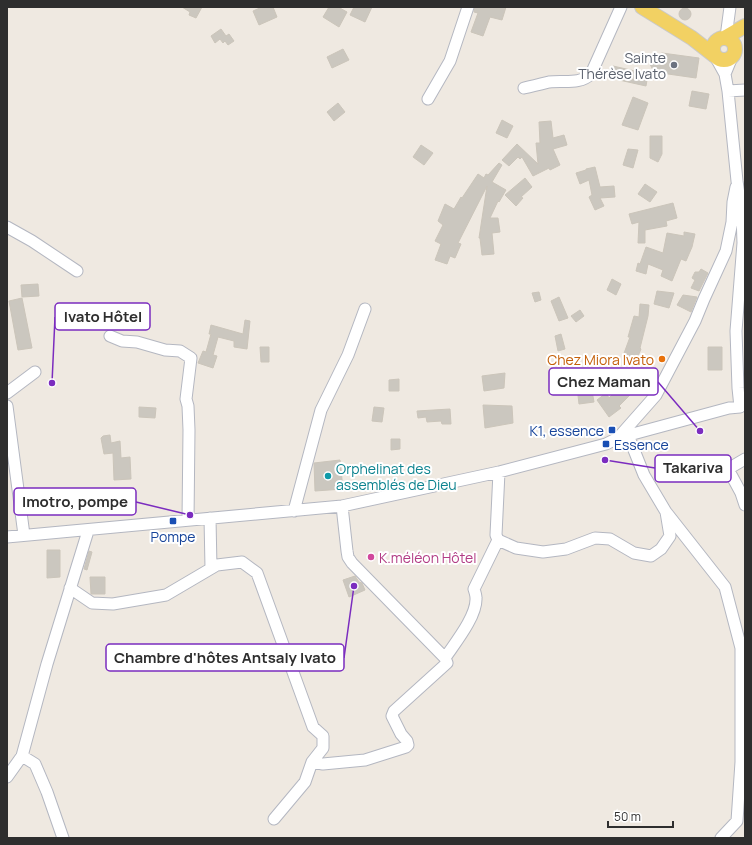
<svg xmlns="http://www.w3.org/2000/svg" width="752" height="845" viewBox="0 0 752 845" font-family="Manrope,sans-serif">
  <style>
    .building { fill: #cbc7bf; stroke: #cbc5ba }
    .lines { fill: none; stroke-linecap: round; stroke-linejoin: round }
    .minor-casing { stroke: #b4b7c1; stroke-width: 13 }
    .major-casing { stroke: #c9c9c9; stroke-width: 16 }
    .minor { stroke: #fff; stroke-width: 11 }
    .major { stroke: #f2d163; stroke-width: 14 }
    .worship-dot { fill: #6b7280; stroke: #fff; stroke-width: 1.5 }
    .food-dot { fill: #e8710a; stroke: #fff; stroke-width: 1.5 }
    .transit-dot { fill: #1a4fb4; stroke: #fff; stroke-width: 1.5 }
    .culture-dot { fill: #0f9aa8; stroke: #fff; stroke-width: 1.5 }
    .hotel-dot { fill: #d1479c; stroke: #fff; stroke-width: 1.5 }
    .labels { text-anchor: middle; dominant-baseline: central; stroke-width: 4; stroke-linejoin: round; paint-order: stroke }
    .worship-label { font-size: 14px; fill: #5b616d; stroke: #fff; text-anchor: end }
    .food-label { font-size: 14px; fill: #c56008; stroke: #fff; text-anchor: end }
    .transit-label { font-size: 14px; fill: #164399; stroke: #fff; text-anchor: end }
    .culture-label { font-size: 14px; fill: #0d838f; stroke: #fff; text-anchor: start }
    .hotel-label { font-size: 14px; fill: #b23c85; stroke: #fff; text-anchor: start }
    .leader { fill: none; stroke: #7b2cbf; stroke-width: 1.5 }
    .callout-dot { fill: #7b2cbf; stroke: #fff; stroke-width: 1.5 }
    .callout { fill: #fff; stroke: #7b2cbf; stroke-width: 1.5 }
    .callout-label { font-size: 15px; text-anchor: middle; font-weight: bold; fill: #2e2e2e }
  </style>
  <rect width="100%" height="100%" fill="#efe9e1"/>
  <path class="building" d="M182,7h20l-6,11 -7,-3 1,-3z
    M262,7h11l4,10 -18,8 -6,-14z
    M329,7h9l9,5 -8,15 -16,-10z
    M354,7h18l-7,15 -15,-7z
    M475,7h31l-4,13 -12,-3 -7,19 -12,-4 7,-19 -4,-1z
    M679 14a6 6 0 1 1 12 0a6 6 0 1 1-12 0Z
    M221,29l5,7 3,-2 5,7 -6,4 -3,-4 -2,2 -3,-4 -5,4 -4,-7z
    M343,49l6,11 -17,8 -5,-11z
    M662,53l37,5 -3,20 -42,-6 -4,-8 1,-5z
    M613,66l35,8 -2,12 -36,-8z
    M692,91l17,3 -3,15 -17,-3z
    M633,97l15,6 -10,27 -16,-5z
    M338,103l7,9 -11,9 -7,-9z
    M502,120l11,6 -6,12 -11,-5z
    M551,121l2,17 11,-3 3,10 -14,4 7,16 -10,5 -1,-2 -16,8 -11,-19 -2,2 -2,-2 -9,9 -7,-6 15,-16 21,20 -2,-21h4l-1,-21z
    M650,136h12v18l-4,8 -8,-4z
    M421,145l12,8 -9,12 -11,-8z
    M628,149l10,1 -5,18 -10,-3z
    M499,163l3,2 -10,17 14,8 -7,12 -1,-1 -8,17h8l2,14 -8,1 2,21 -12,1 -2,-17h-1l8,-52 -29,57 3,1 -6,14 -5,-2 -3,8 -12,-4 6,-16 -6,-3 8,-16 -5,-4 7,-17 9,5 7,-12 1,1 16,-24 6,4 2,-4 2,1z
    M595,167l5,20 14,-1 1,11 -15,1 4,8 -9,4 -6,-13 3,-2 -3,-15 -9,4 -4,-11 10,-3v-1z
    M525,178l7,9 -11,10 2,1 -7,8 -11,-11z
    M645,184l12,8 -7,10 -12,-8z
    M673,203l4,15 -11,3 1,5 -22,4v13h-7l1,-21 -7,2 -3,-10z
    M684,232l11,2 -3,13 -6,14 -5,-2 -9,22 -11,-5 2,-6 -15,-6 -2,10 -10,-3 2,-8 2,1 6,-17 17,6 4,-20 17,3z
    M701,269l7,4 -9,18 -8,-3 4,-8 -3,-2 3,-6h4z
    M612,279l9,5 -5,11 -9,-5z
    M38,284l1,12 -17,1 -1,-12z
    M657,291l17,2 -5,15 -15,-4z
    M539,292l2,8 -6,2 -3,-9z
    M683,295l14,2 -6,15 -14,-7z
    M559,297l9,21 -9,3 -8,-20z
    M22,298l10,50 -14,2 -9,-49z
    M640,304l9,1 -1,11 -8,32 1,1 -5,12 -13,-5 7,-19h-2l6,-21 5,1z
    M580,310l4,6 -8,6 -5,-6z
    M245,320l5,1 -3,28 -13,-2v-6l-16,-4 -5,18 4,1 -4,12 -15,-5 5,-12 3,1 5,-18h-2l2,-9 32,9z
    M561,334l4,15 -7,2 -3,-15z
    M260,347h9v15h-8z
    M708,347h14v23h-14z
    M505,373l-1,15 -20,3 -2,-15z
    M399,379v12h-10v-11z
    M591,385l3,17 -15,2 -2,-17z
    M621,386l9,9 -11,11 2,2 -12,9 -12,-17 9,-7 3,5z
    M483,405l29,1 1,17 -28,5z
    M139,407l17,1 -1,10 -16,-1z
    M374,407l10,1 -2,14 -10,-1z
    M450,409l1,15h-9l-1,-3 -14,1 -1,-5 -8,1 -1,-7z
    M110,435l1,8 9,-2 1,17 9,-1 1,22 -17,1 -1,-27 -9,1 -3,-16 2,-2z
    M391,439h9v10l-9,1z
    M340,460l3,29 -28,2 -1,-28z
    M47,550h13v27l-13,1z
    M89,551l3,1 -5,18 -3,-1z
    M355,576l4,6 3,1 3,7 -16,7 -6,-17z
    M90,577h15v17h-14z"/>
  <g class="lines">
    <defs>
      <path id="minor" d="M726,37l4,-30
        M715,56l10,18 3,17 9,90 5,33 1,29 -7,88 2,57 2,19
        M725,74l7,-17
        M524,88c9,-2 17,-4 25,-6 14,-2 31,3 42,-8l30,-67
        M728,91l17,-1
        M428,99l22,-38 18,-54
        M7,227l25,14 45,30
        M110,336l12,5 15,1 28,8 15,1 11,7 -5,41 2,7 1,24 -1,90
        M7,393l28,-21
        M7,406l17,129
        M628,435l16,40 22,37 59,75 16,61v114l-4,59 -16,17
        M618,438l38,-43 39,-74 9,-22 22,-48 6,-29 1,-20 3,-15
        M745,459l-17,10 13,24 4,12
        M499,472l-3,63 2,5 18,8 27,4 23,-3 29,-11 15,1 24,14 17,3 10,-7 9,-13 -4,-24
        M294,511l27,-101 27,-55 17,-46
        M210,518l1,50
        M7,537l335,-31 157,-34 107,-28 12,-6 111,-30 11,-1
        M70,588l22,15 21,1 53,-9 51,-30 25,-3 15,11 56,154 10,9v12l-11,14
        M445,658c10,-15 32,-42 31,-60 0,-3 -1,-6 -2,-9l24,-49
        M22,756l13,8 12,28 16,46
        M7,777l15,-21 25,-92 41,-133
        M274,819l31,-37 7,-20 11,2 42,-4 41,-13 2,-2 -1,-4 -6,-7 -9,-18 2,-5 53,-48 -2,-5 -93,-95 -4,-6 -1,-6 -5,-45"/>
      <path id="major" d="M642,7l50,31 23,18
        M726,37l19,-11
        M713 49a11 11 0 1 1 22 0a11 11 0 1 1-22 0Z"/>
    </defs>
    <use href="#minor" class="minor-casing"/>
    <use href="#major" class="major-casing"/>
    <use href="#minor" class="minor"/>
    <use href="#major" class="major"/>
  </g>
  <circle class="worship-dot" cx="674" cy="65" r="4"/>
  <circle class="food-dot" cx="662" cy="359" r="4"/>
  <g class="transit-dot">
    <rect x="608" y="426" width="8" height="8" rx="2"/>
    <rect x="602" y="440" width="8" height="8" rx="2"/>
    <rect x="169" y="517" width="8" height="8" rx="2"/>
  </g>
  <circle class="culture-dot" cx="328" cy="476" r="4"/>
  <circle class="hotel-dot" cx="371" cy="557" r="4"/>
  <g class="labels">
    <g class="worship-label">
      <text x="666" y="57">Sainte<tspan x="666" dy="16">Thérèse Ivato</tspan></text>
    </g>
    <g class="food-label">
      <text x="654" y="359">Chez Miora Ivato</text>
    </g>
    <g class="transit-label">
      <text x="604" y="430">K1, essence</text>
      <text x="614" y="444" text-anchor="start">Essence</text>
      <text x="173" y="536" text-anchor="middle">Pompe</text>
    </g>
    <g class="culture-label">
      <text x="336" y="468">Orphelinat des<tspan x="336" dy="16">assemblés de Dieu</tspan></text>
    </g>
    <g class="hotel-label">
      <text x="379" y="557">K.méléon Hôtel</text>
    </g>
  </g>
  <path class="leader" d="M52 383L55 317M700 431L658 382M605 460L655 468M190 515L136 502M354 586L344 658"/>
  <g class="callout-dot">
    <circle cx="52" cy="383" r="4"/>
    <circle cx="700" cy="431" r="4"/>
    <circle cx="605" cy="460" r="4"/>
    <circle cx="190" cy="515" r="4"/>
    <circle cx="354" cy="586" r="4"/>
  </g>
  <g class="callout">
    <rect x="55" y="303" width="95" height="27" rx="4"/>
    <rect x="549" y="368" width="109" height="27" rx="4"/>
    <rect x="655" y="455" width="76" height="27" rx="4"/>
    <rect x="14" y="488" width="122" height="27" rx="4"/>
    <rect x="106" y="644" width="238" height="27" rx="4"/>
  </g>
  <g class="callout-label">
    <text x="103" y="322">Ivato Hôtel</text>
    <text x="604" y="387">Chez Maman</text>
    <text x="693" y="473">Takariva</text>
    <text x="75" y="507">Imotro, pompe</text>
    <text x="225" y="663">Chambre d'hôtes Antsaly Ivato</text>
  </g>
  <rect width="752" height="845" fill="none" stroke="#2e2e2e" stroke-width="16"/>
  <path d="M608 821v6h65v-6" fill="none" stroke="#2e2e2e" stroke-width="2"/>
  <text x="614" y="821" font-size="12" fill="#2e2e2e" stroke="#ffffff" stroke-width="3" paint-order="stroke">50 m</text>
</svg>
